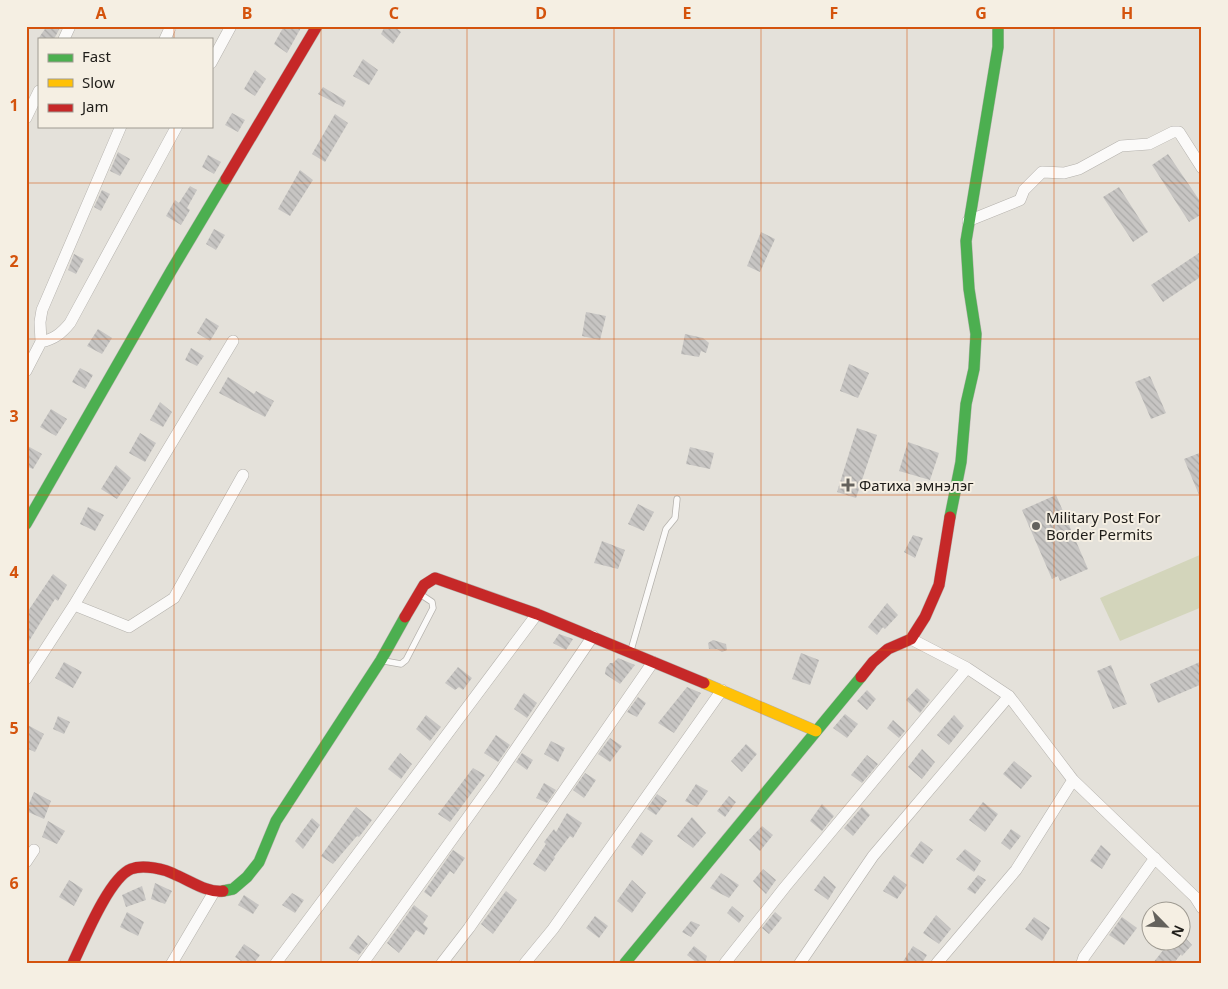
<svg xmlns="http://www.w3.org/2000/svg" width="1228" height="989" viewBox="0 0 1228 989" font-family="'Noto Sans',sans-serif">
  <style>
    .pitch { fill: #d3d5bb }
    .building { fill: url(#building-back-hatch) }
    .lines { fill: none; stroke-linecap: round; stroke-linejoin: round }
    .lane-casing { stroke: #b4b1ac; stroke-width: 7 }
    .street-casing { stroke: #b4b1ac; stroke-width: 12 }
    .fast-casing { stroke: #b4b1ac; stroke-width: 12 }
    .slow-casing { stroke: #b4b1ac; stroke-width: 12 }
    .jam-casing { stroke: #b4b1ac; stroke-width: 12 }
    .lane { stroke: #fbfaf9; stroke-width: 5.5 }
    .street { stroke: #fbfaf9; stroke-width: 11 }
    .fast { stroke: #4caf50; stroke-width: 11 }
    .slow { stroke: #ffc107; stroke-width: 11 }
    .jam { stroke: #c62828; stroke-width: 11 }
    .grid { fill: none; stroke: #d4530d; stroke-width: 1; stroke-opacity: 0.55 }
    .poi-dot { fill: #64625d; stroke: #f5efe3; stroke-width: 2 }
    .labels { text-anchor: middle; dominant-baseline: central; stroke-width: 4; stroke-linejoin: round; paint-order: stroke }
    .poi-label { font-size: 15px; fill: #1f1d19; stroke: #f5efe3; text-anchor: start }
    .neatline { fill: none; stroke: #d4530d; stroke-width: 2 }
    .grid-label { font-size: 16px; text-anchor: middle; font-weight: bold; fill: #d4530d }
  </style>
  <defs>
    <pattern id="building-back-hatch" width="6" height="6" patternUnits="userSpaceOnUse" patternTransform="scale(1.25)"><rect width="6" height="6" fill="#c7c5c3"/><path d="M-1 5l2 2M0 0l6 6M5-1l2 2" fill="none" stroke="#aaa9a7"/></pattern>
  </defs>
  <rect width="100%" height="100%" fill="#e4e1da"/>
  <path class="pitch" d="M1202,554v53l-82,34 -20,-43z"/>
  <path class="building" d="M47,26h14l-7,13h-16z
    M284,26h18l-15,27 -13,-9z
    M385,26h9l7,6 -8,12 -12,-10z
    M363,59l15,11 -9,15 -16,-9z
    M255,70l11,9 -11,17 -11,-7z
    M323,87l23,14 -3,6 -25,-13z
    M232,113l13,7 -7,12 -13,-7z
    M335,114l13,9 -23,39 -13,-8z
    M118,152l12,7 -10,17 -10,-5z
    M1168,154l34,50v10l-13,8 -37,-57z
    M208,155l13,7 -7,12 -12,-7z
    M300,170l13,10 -23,36 -12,-7z
    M190,186l7,4 -10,18 3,2 -9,15 -15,-9 9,-16 4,3z
    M1119,187l29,45 -15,10 -30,-45z
    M102,190l8,4 -9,17 -7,-4z
    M214,229l11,6 -9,15 -10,-6z
    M761,232l14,7 -15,33 -13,-6z
    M1202,251v25l-39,26 -12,-17z
    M74,254l10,5 -8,15 -8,-4z
    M586,312l20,4 -6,24 -18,-4z
    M206,318l13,8 -9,15 -13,-8z
    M98,329l14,9 -10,16 -15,-8z
    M685,334l18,4 6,5 -3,10 -5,-2 -2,6 -18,-3z
    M191,348l13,8 -7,10 -12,-6z
    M849,364l20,9 -11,25 -18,-7z
    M80,368l13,7 -8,14 -13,-7z
    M1150,376l16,37 -15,6 -16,-37z
    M228,377l26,17 2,-3 18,10 -9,16 -46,-24z
    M160,402l12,10 -9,15 -13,-7z
    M51,409l16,10 -11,17 -16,-9z
    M857,428l20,7 -21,63 -19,-6z
    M140,433l16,10 -11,19 -16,-9z
    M908,442l31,11 -9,27 -31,-9z
    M26,445l16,9 -9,15 -7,-3z
    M690,447l24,6 -4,16 -24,-5z
    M1202,452v50l-18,-43z
    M116,465l15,13 -14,21 -16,-10z
    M1056,495l32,74 -28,12 -2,-5 -6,3 -30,-69z
    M638,504l16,8 -10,19 -16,-7z
    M88,507l16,8 -9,16 -15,-7z
    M913,535l10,3 -8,20 -11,-6z
    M602,541l23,9 -7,19 -24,-6z
    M53,574l14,11 -9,16 -3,-2 -29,47v-32z
    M887,603l11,12 -13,14 -2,-2 -6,8 -9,-8z
    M559,634l14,5 -7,11 -13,-7z
    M713,640l13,4 1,6 -5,2 -5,-3h-8l-1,-6z
    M801,653l18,7 -9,25 -18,-6z
    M618,658l17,7 -15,19 -15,-10 1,-6 4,-5h3z
    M1202,661v23l-44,19 -8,-19z
    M64,662l18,10 -9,16 -18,-10z
    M1111,665l16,39 -14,5 -16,-38z
    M458,667l14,11 -9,12 -4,-3 -4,3 -10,-7z
    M687,687l14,6 -27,40 -16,-10z
    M917,688l13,12 -10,13 -14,-13z
    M867,690l9,9 -9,11 -10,-9z
    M524,693l13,10 -10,15 -13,-9z
    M638,697l8,6 -9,14 -10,-5z
    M845,714l13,10 -11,14 -14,-10z
    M426,715l15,12 -11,14 -14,-12z
    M954,715l10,11 -15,19 -12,-10z
    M58,716l12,6 -6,12 -11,-5z
    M893,720l12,11 -6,7 -12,-10z
    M26,724l18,10 -9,18 -9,-4z
    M496,735l14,10 -12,17 -14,-9z
    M610,738l12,8 -12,16 -12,-8z
    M551,741l14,7 -7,14 -14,-8z
    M746,744l11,10 -15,18 -11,-11z
    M922,749l13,13 -13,17 -14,-12z
    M400,753l12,11 -11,15 -13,-10z
    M522,753l11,7 -6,10 -11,-8z
    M867,755l11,9 -16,19 -11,-8z
    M1014,761l18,15 -11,13 -18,-15z
    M473,768l12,7 -35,47 -12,-8z
    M585,773l11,7 -12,18 -11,-8z
    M544,783l12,7 -9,13 -11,-5z
    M696,784l12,7 -11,16 -12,-6z
    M34,792l17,9 -7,18 -18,-8z
    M657,794l10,7 -11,14 -9,-6z
    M729,796l7,6 -11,15 -8,-6z
    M983,802l15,12 -13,18 -16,-12z
    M822,804l12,12 -12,15 -12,-10z
    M356,807l16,13 -13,17 -2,-1 -24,28 -12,-8z
    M862,807l8,8 -17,21 -9,-8z
    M567,813l15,10 -9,15 -3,-2 -16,21 1,1 -10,14 -12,-8 13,-20 -2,-2 10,-13 2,3z
    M692,817l14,16 -13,15 -16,-12z
    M312,818l8,7 -17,24 -8,-8z
    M48,821l17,10 -8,13 -15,-7z
    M762,826l11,9 -13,16 -11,-11z
    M1011,829l10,7 -11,14 -9,-7z
    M641,832l12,9 -11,15 -11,-9z
    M921,841l12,9 -10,14 -13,-8z
    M1101,845l10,9 -9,15 -12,-8z
    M965,849l16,12 -7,11 -18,-13z
    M453,850l12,8 -11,16 -4,-3 -19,26 -7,-5z
    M763,869l13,11 -10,14 -13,-13z
    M721,873l18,12 -10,13 -19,-10z
    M894,875l13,10 -10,14 -14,-8z
    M978,875l8,5 -11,14 -8,-5z
    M824,876l12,11 -8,13 -14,-10z
    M69,880l14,9 -9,17 -15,-9z
    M632,880l14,13 -14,20 -15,-12z
    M155,883l17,8 -7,13 -14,-5z
    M142,886l4,14 -20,7 -4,-12z
    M506,891l11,9 -24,34 -12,-10z
    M292,893l12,7 -9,13 -13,-8z
    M244,895l15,10 -6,9 -15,-9z
    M414,905l14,11 -5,8 5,4 -4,7 -8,-5 -17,23 -12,-10z
    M732,906l12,10 -5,7 -12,-10z
    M127,912l17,10 -6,14 -18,-9z
    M775,912l7,6 -13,16 -7,-6z
    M936,915l15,14 -12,15 -16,-11z
    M595,916l13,10 -9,12 -13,-10z
    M1034,917l16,11 -8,13 -17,-12z
    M1122,917l15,11 -13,17 -15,-10z
    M691,921l9,4 -9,12 -9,-5z
    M1180,932l12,13 -10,11 -1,-2 -7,9h-21l11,-14 2,2 8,-9h6z
    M358,935l10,9 -9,11 -10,-7z
    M244,944l16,11 -6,8h-10l-9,-6z
    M694,946l13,10 -2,7h-8l-10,-8z
    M913,946l14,9 -5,8h-20z"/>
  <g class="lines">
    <defs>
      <path id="lane" d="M631,650l35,-121 9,-11 2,-19
        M384,661l17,3 5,-4 27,-52 -1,-6 -12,-8"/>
      <path id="street" d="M64,39l6,-13
        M165,39l6,-13
        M211,63l20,-37
        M26,118l13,-27
        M968,221l52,-21 4,-10 18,-18 22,1 15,-4 42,-23 28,-2 24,-12h6l23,36
        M41,342l-1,-20 2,-12 79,-184
        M26,371l15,-29c13,-3 20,-8 29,-19l107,-197
        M74,605l55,22 45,-29 69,-123
        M911,639l56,29 42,28 64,84 122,117 7,11
        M26,679l48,-74 159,-264
        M26,862l8,-12
        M172,963l42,-71
        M276,963l261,-349
        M363,963l131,-182 99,-145
        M442,963l27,-35 184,-266
        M525,963l28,-34 169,-239
        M725,963l60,-76 182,-219
        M800,963l73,-107 136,-160
        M937,963l79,-93 57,-90
        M1082,963l2,-6 71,-99"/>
      <path id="fast" d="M950,517l11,-55 5,-58 8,-35 2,-35 -7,-45 -3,-48 32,-194v-21
        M26,524l145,-253 55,-92
        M223,891l10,-2 14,-12 12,-15 17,-41 105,-161 24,-43
        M625,963l236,-286"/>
      <path id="slow" d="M704,683l112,48"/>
      <path id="jam" d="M226,179l91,-153
        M405,617l19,-32 11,-7 102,36 167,69
        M861,677l12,-15 15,-13 23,-10 14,-22 14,-32 11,-68
        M73,963c11,-23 36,-85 58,-94 12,-5 34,0 45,6 15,6 31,18 47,16"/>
    </defs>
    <use href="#lane" class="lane-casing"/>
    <use href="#street" class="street-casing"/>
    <use href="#fast" class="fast-casing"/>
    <use href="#slow" class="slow-casing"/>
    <use href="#jam" class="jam-casing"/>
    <use href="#lane" class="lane"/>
    <use href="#street" class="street"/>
    <use href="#fast" class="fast"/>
    <use href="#slow" class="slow"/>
    <use href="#jam" class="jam"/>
  </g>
  <path class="grid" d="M174,26v13M321,26v937M467,26v937M614,26v937M761,26v937M907,26v937M1054,26v937M174,126v837M26,183h1176M26,339h1176M26,495h1176M26,650h1176M26,806h1176"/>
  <g class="poi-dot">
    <path d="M845.5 477.5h5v5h5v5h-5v5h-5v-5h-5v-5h5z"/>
    <circle cx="1036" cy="526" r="5"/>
  </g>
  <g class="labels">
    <g class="poi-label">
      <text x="859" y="485">Фатиха эмнэлэг</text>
      <text x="1046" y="517">Military Post For<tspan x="1046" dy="17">Border Permits</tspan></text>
    </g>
  </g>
  <rect width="1228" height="989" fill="none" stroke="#f5efe3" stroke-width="55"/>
  <rect x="38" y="38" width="175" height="90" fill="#f5efe3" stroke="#9f9b92"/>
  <rect x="48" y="54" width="25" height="8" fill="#4caf50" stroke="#9f9b92"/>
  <text x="82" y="62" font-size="15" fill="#1f1d19">Fast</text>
  <rect x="48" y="79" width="25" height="8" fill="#ffc107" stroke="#9f9b92"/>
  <text x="82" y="88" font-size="15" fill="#1f1d19">Slow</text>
  <rect x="48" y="104" width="25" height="8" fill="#c62828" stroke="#9f9b92"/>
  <text x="82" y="112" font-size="15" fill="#1f1d19">Jam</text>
  <g transform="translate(1166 926) rotate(114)"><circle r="24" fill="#f5efe3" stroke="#9f9b92"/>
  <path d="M0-4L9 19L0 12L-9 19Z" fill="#64625d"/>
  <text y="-8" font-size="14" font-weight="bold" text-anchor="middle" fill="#1f1d19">N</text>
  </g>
  <rect x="28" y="28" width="1172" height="934" class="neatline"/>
  <g class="grid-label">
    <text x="101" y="19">A</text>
    <text x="247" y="19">B</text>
    <text x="394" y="19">C</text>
    <text x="541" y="19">D</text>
    <text x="687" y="19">E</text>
    <text x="834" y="19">F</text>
    <text x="981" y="19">G</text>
    <text x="1127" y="19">H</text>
    <text x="14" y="111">1</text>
    <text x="14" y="267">2</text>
    <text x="14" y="422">3</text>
    <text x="14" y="578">4</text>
    <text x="14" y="734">5</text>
    <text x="14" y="889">6</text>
  </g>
</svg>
